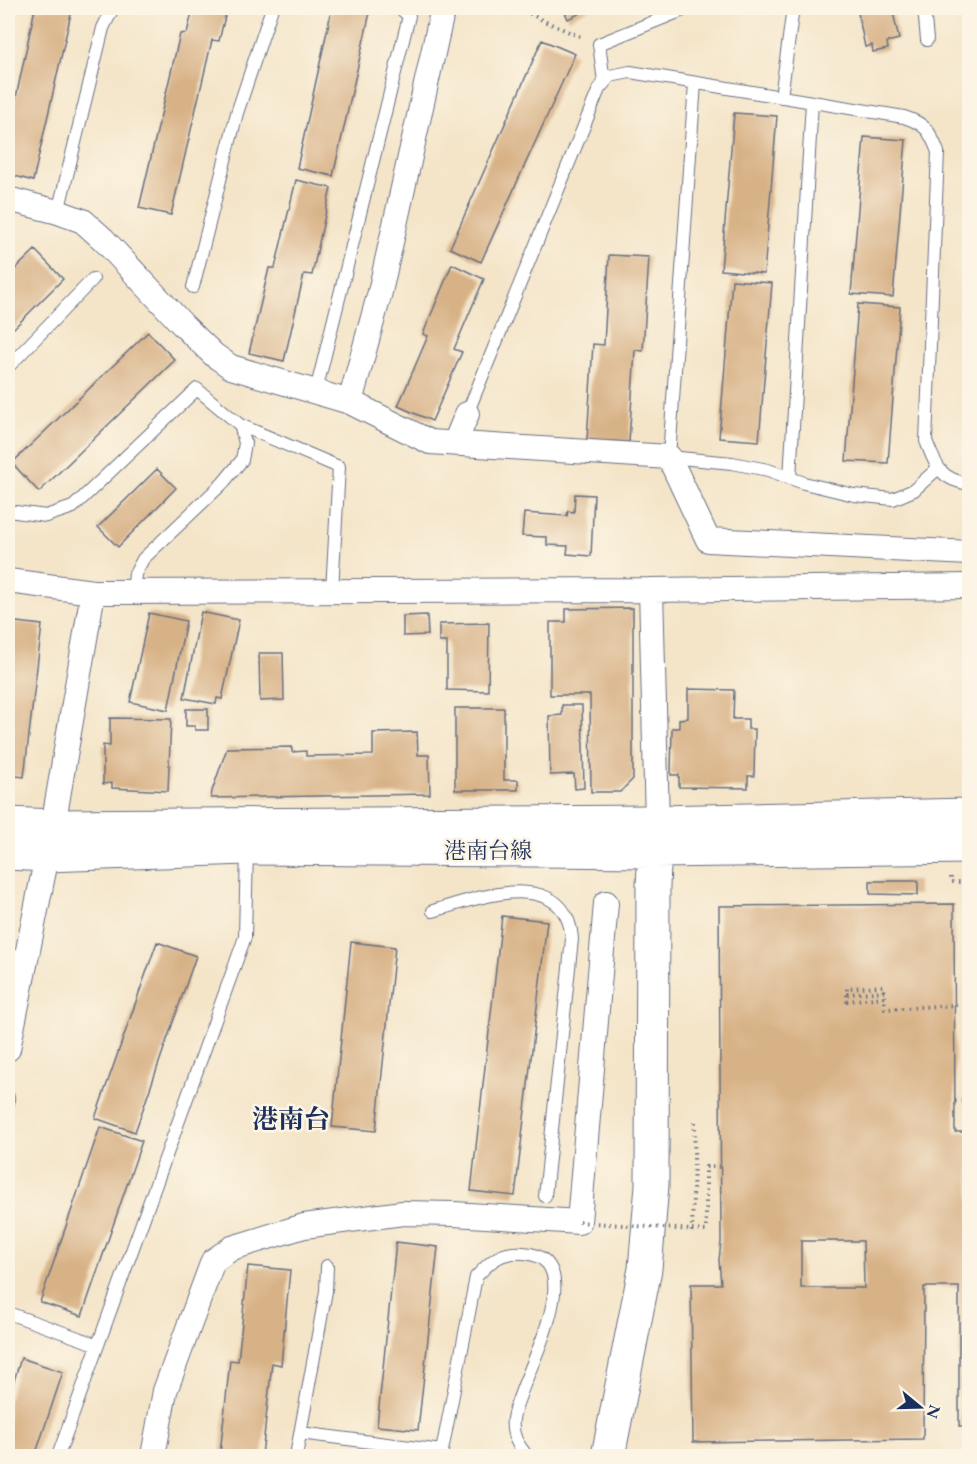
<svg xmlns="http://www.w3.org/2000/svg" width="977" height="1464" viewBox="0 0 977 1464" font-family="'EB Garamond','Noto Serif JP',serif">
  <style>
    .building { fill: #d8b287; fill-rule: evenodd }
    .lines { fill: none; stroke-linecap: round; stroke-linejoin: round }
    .lane-casing { stroke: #676f83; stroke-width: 14 }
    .street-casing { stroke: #676f83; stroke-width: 26 }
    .secondary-casing { stroke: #676f83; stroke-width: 35 }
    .path { stroke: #676f83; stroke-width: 4; stroke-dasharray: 1.5 4.5; stroke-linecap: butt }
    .lane { stroke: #fff; stroke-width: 12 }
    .street { stroke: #fff; stroke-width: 24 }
    .secondary { stroke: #fff; stroke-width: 33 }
    .path-bridge { stroke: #676f83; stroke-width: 4; stroke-dasharray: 1.5 4.5; stroke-linecap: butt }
    .labels { text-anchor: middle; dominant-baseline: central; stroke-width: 5; stroke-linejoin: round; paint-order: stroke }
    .street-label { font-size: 22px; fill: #1b2f5e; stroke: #fcf5e5 }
    .quarter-label { font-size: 26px; font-weight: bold; fill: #1b2f5e; stroke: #fcf5e5 }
  </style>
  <rect width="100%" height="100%" fill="#fcf5e5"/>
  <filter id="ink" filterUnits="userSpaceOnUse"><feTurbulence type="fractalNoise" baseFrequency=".0167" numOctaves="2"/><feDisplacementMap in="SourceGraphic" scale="12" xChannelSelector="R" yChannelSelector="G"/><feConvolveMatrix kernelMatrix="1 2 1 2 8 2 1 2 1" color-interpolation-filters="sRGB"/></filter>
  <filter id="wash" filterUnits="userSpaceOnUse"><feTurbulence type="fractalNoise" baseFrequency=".008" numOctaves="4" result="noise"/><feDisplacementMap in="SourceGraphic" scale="24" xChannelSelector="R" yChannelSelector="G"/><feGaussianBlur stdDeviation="1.35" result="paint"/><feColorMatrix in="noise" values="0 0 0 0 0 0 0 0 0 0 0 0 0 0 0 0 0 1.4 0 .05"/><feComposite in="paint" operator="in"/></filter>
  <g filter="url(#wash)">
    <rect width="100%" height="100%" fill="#f4e5c9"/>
    <g id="blocks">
      <path class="building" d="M35,8l37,1 -39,172 -25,-7v-39z
        M193,8h34l-8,33 -7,-1 -41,175 -32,-7 41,-174 7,-1z
        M332,8h39l-38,168 -36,-8z
        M563,8h28l-23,11z
        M857,8h35l7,31 -12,3 1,7 -15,3 -1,-7 -7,2z
        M542,40l33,14 -94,208 -31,-14z
        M734,113l43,3 -13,158 -43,-4z
        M864,137l42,3 -13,157 -42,-3z
        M296,180l35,8 -19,87 -8,-1 -20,87 -35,-8 20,-85h6z
        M35,250l28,29 -55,55v-58z
        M609,255l40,2 -6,94 -8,-1 -6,92 -42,-2 6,-96 11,1z
        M452,264l32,15 -30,70 8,3 -30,69 -34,-15 30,-70 -5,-2z
        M732,280l40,3 -13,158 -40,-3z
        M858,304l42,3 -12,156 -42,-2z
        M148,332l27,28 -136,132 -27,-29z
        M157,469l19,19 -58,59 -20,-20z
        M575,494l19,1 -3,61 -24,-2 1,-8 -21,-1v-8l-25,-1 2,-23 43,3 1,-5 6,1z
        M633,608v171l-13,13h-29l-1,-97h-40v-73h16v-13z
        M201,612l38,8 -17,79 -5,-1 -1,6 -32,-6z
        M149,613l37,8 -18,89 -38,-8z
        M427,615l1,20 -25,1v-20z
        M8,621l34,4 -18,152 -16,-2z
        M489,623l-1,68 -41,-1v-48h-8v-18z
        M259,653h24l1,47 -24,1z
        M688,689l46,1 -1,29h15v10h7l-1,47h-6v12l-69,-1v-12h-8l1,-47h7v-9l9,-1z
        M562,705h20l2,83 -9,1 -1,-15 -24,1 -1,-59 13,-1z
        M455,708h49v72h14v10h-63z
        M186,709h22v21h-13v-4h-9z
        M110,718l61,1 -3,72 -56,-3v-5l-9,1v-39l7,1z
        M417,732l1,23h11l1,39 -219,4 1,-7 15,-43 65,-1v5l14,-1v5l67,-1v-22z
        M870,881h48v14l-48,-1z
        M954,904l1,228h15v294h-11v-139h-35l-1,152 -230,3 -2,-158h30l-2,-24 2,-18 -2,-336zM801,1241h62l1,47h-63z
        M502,916l45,5 -32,275 -44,-5z
        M157,942l39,14 -61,176 -40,-14z
        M351,942l44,5 -19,184 -44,-4z
        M100,1127l42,14 -60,175 -42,-14z
        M396,1242l42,5 -20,183 -41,-4z
        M248,1266l42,4 -9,95 -9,-2 -10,93 -42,-2 10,-94 8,1z
        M21,1358l42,14 -28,84h-27v-56z"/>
    </g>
  </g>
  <g filter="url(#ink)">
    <use href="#blocks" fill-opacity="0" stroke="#676f83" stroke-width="1.5"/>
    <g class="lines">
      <defs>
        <path id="lane" d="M924,8l3,32
          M604,82l-5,-38 89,-36
          M695,83l-26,374 63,6 36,7 36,13 50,12 39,4 21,-9 23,-21
          M781,97l12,-89
          M58,212l45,-184 10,-20
          M193,287l44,-174 35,-105
          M8,367l85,-88
          M316,391l93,-375 -9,-8
          M467,414l132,-325 11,-13 20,-4 274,45c22,7 26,14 34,35l-12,289c10,25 14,39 44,43
          M240,425l99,42 -7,124
          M790,478l22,-376
          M8,511l38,5 27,-9 124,-118 43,36 5,18 -3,17 -19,23 -80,76 -8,15 -2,18
          M433,911c44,-13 133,-46 139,28l-27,257
          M8,1097v6
          M8,1313l90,32
          M300,1433l142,18
          M58,1456l187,-519 2,-89
          M296,1456l30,-165 1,-25
          M441,1456l35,-179c10,-11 21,-23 37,-24 91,-5 4,128 0,166 -2,16 5,26 14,37"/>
        <path id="street" d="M8,199l50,13 25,9 21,19 79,85 31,30 17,12 119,35 80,40 239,15 39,83 262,13
          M350,402l30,-110 63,-284
          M455,443l12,-29
          M8,581l85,11 558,-2 319,-4
          M651,590l6,232
          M8,1049l45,-223 40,-234
          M153,1456l12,-65 48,-130 19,-13 72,-22 99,-13 51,1 125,8 27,-319"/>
        <path id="secondary" d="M8,824l45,2 604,-4 313,-7
          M8,853l38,2 201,-7 407,3 316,-4
          M608,1456l37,-187 7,-84 1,-299 3,-57"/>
      </defs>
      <use href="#lane" class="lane-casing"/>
      <use href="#street" class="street-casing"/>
      <use href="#secondary" class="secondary-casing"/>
      <path class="path" d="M519,8l25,13 37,16
        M951,877v5h19
        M847,994l37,-3
        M884,997l-37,4v-13l36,-2 2,23 72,-4
        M955,1101l15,-1
        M695,1122l-3,108 14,1v-64h14"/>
      <use href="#lane" class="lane"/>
      <use href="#street" class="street"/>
      <use href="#secondary" class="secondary"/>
      <path class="path-bridge" d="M579,1222l113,8"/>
    </g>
  </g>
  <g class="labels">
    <g class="street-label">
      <text x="488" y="850">港南台線</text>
    </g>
    <g class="quarter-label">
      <text x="291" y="1119">港南台</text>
    </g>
  </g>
  <rect width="977" height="1464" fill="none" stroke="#fcf5e5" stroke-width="30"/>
  <g transform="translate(920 1407) rotate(109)" stroke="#fcf5e5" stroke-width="4.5" paint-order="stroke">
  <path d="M0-4.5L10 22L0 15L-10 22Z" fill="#1b2f5e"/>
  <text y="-9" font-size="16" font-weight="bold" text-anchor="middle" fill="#1b2f5e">N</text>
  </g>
</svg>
